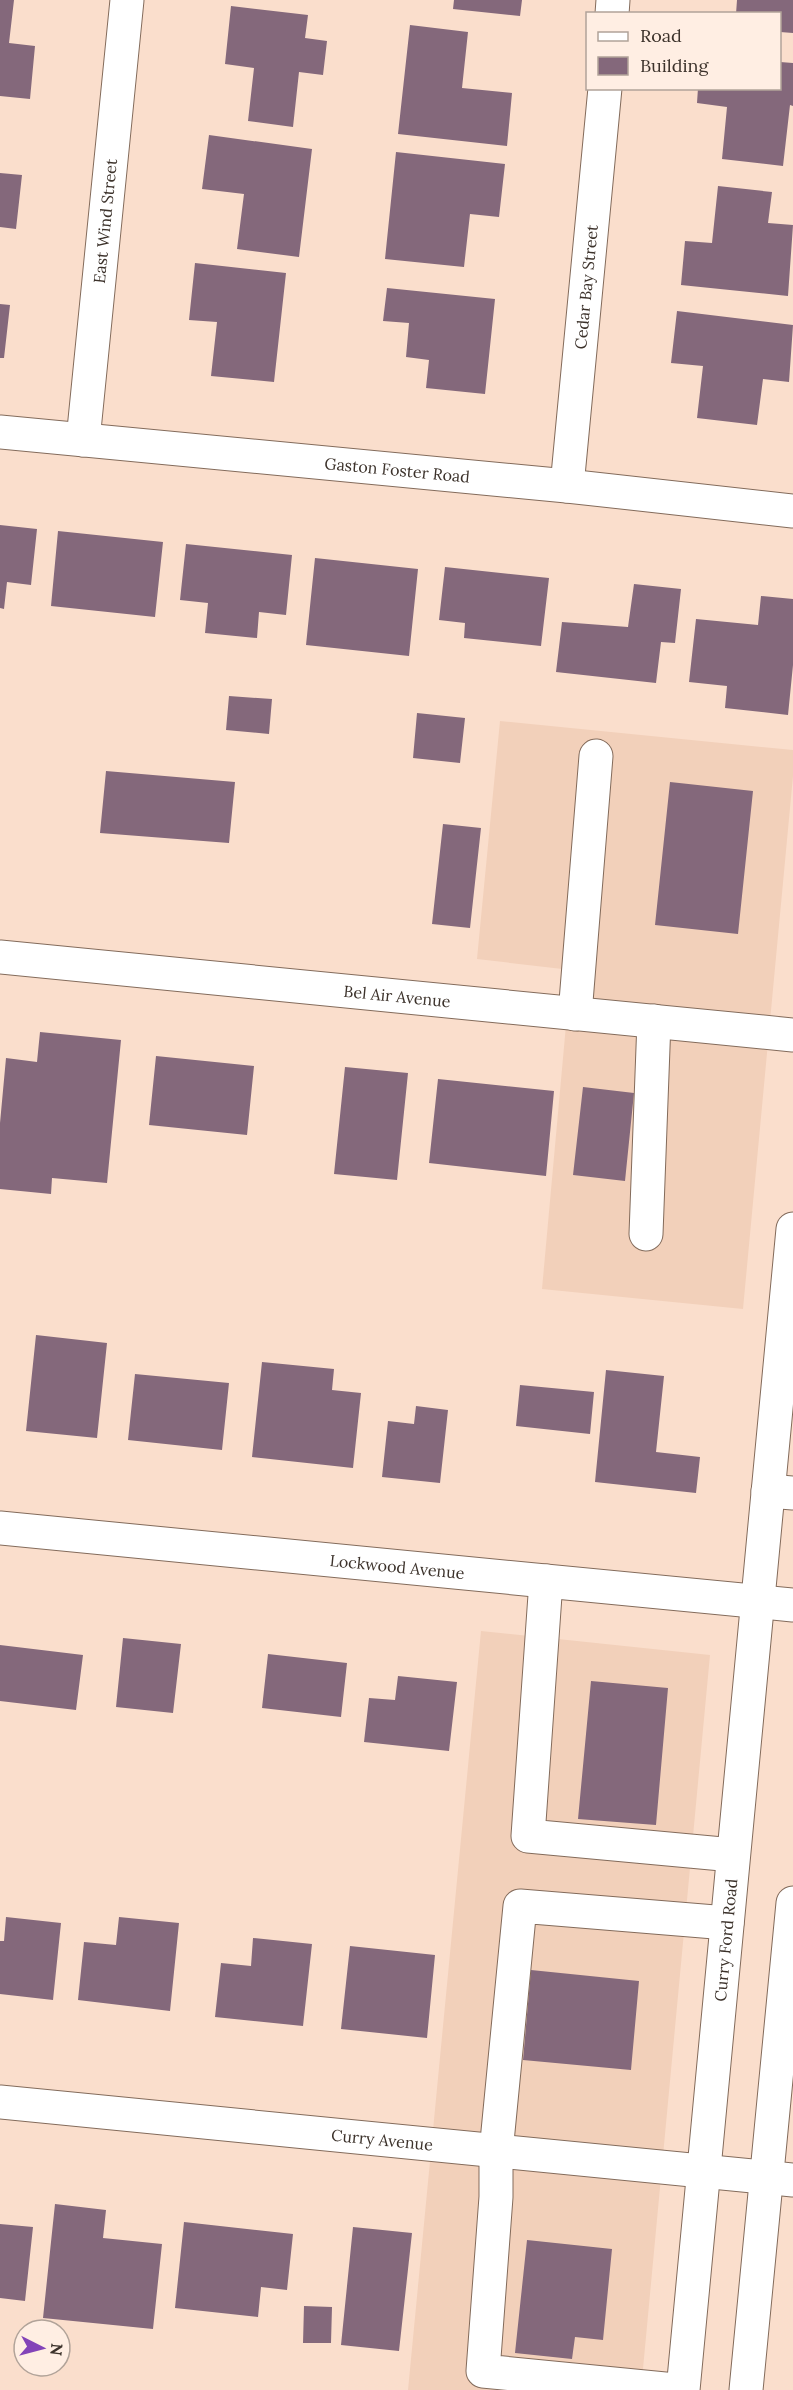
<svg xmlns="http://www.w3.org/2000/svg" width="793" height="2390" viewBox="0 0 793 2390" font-family="Lora,serif">
  <style>
    .built { fill: #f2d0ba }
    .building { fill: #84687b }
    .lines { fill: none; stroke-linecap: round; stroke-linejoin: round }
    .minor-casing { stroke: #836b5b; stroke-width: 35 }
    .major-casing { stroke: #836b5b; stroke-width: 35 }
    .minor { stroke: #fff; stroke-width: 33 }
    .major { stroke: #fff; stroke-width: 33 }
    .labels { text-anchor: middle; dominant-baseline: central; stroke-width: 6; stroke-linejoin: round; paint-order: stroke }
    .street-label { font-size: 16px; fill: #3c322b; stroke: #ffeee3 }
  </style>
  <rect width="100%" height="100%" fill="#fadecc"/>
  <path class="built" d="M500,721l293,29v26l-50,533 -201,-20 29,-319 -94,-11z
    M481,1631l229,24 -69,735h-233z"/>
  <path class="building" d="M0,0h14l-5,43 26,3 -5,53 -30,-3z
    M454,0h68l-2,16 -67,-7z
    M737,0h56v33l-13,-1v-18h-44z
    M231,6l77,9 -3,23 22,3 -4,34 -24,-3 -6,55 -45,-6 6,-53 -29,-4z
    M410,25l58,7 -6,56 50,5 -5,53 -109,-12z
    M780,62l13,1v43l-3,-1 -7,61 -61,-7 5,-52 -30,-4 1,-15h82z
    M209,135l103,14 -13,108 -62,-8 7,-55 -42,-5z
    M396,152l109,12 -6,53 -29,-3 -6,53 -79,-8z
    M0,173l22,2 -6,54 -16,-2z
    M718,186l54,6 -4,31 25,2 -5,71 -107,-11 4,-44 27,2z
    M195,263l91,10 -12,109 -63,-6 6,-54 -28,-2z
    M387,288l108,11 -10,95 -59,-6 3,-28 -23,-3 3,-34 -26,-2z
    M0,304l10,1 -6,53h-4z
    M677,311l116,14 -4,57 -26,-3 -6,46 -60,-7 6,-52 -32,-3z
    M0,525l37,4 -6,56 -24,-3 -3,27 -4,-1z
    M58,531l105,11 -8,75 -104,-11z
    M186,544l106,11 -6,60 -27,-3 -2,26 -52,-5 3,-30 -28,-3z
    M315,558l103,11 -9,87 -103,-11z
    M445,567l104,11 -8,68 -77,-8 1,-15 -26,-3z
    M634,584l47,5 -6,54 -14,-1 -5,41 -100,-11 6,-50 66,5z
    M761,596l32,3v66l-5,50 -63,-7 2,-22 -38,-4 7,-63 62,6z
    M229,696l43,3 -3,35 -43,-4z
    M417,713l48,5 -5,45 -47,-5z
    M106,771l129,11 -6,61 -129,-10z
    M670,782l83,9 -15,143 -83,-9z
    M443,824l38,4 -11,100 -38,-4z
    M40,1032l81,8 -14,143 -55,-5 -1,16 -51,-5v-66l6,-65 31,4z
    M156,1056l98,10 -7,69 -98,-10z
    M345,1067l63,6 -11,107 -63,-6z
    M438,1079l116,12 -8,85 -117,-13z
    M583,1087l51,6 -9,88 -52,-6z
    M36,1335l71,8 -10,95 -71,-7z
    M262,1362l72,7 -2,21 29,3 -8,75 -101,-11z
    M606,1370l58,6 -8,76 44,5 -4,36 -101,-11z
    M135,1374l94,9 -7,67 -94,-10z
    M520,1385l74,7 -4,42 -74,-8z
    M416,1406l32,4 -8,73 -58,-6 6,-56 26,3z
    M123,1638l58,6 -8,69 -57,-6z
    M0,1645l83,10 -7,55 -76,-9z
    M268,1654l79,9 -6,54 -79,-9z
    M398,1676l59,6 -8,69 -85,-9 5,-44 26,2z
    M591,1681l77,7 -12,137 -78,-6z
    M6,1917l55,6 -8,77 -53,-6v-53h4z
    M119,1917l60,6 -9,88 -92,-11 6,-58 32,3z
    M253,1938l59,6 -9,82 -88,-9 6,-54 30,3z
    M350,1946l85,9 -8,83 -86,-9z
    M531,1970l108,11 -8,89 -108,-10z
    M55,2204l51,6 -3,28 59,6 -9,85 -110,-11z
    M184,2222l109,12 -6,56 -26,-3 -3,30 -83,-9z
    M0,2224l33,3 -8,74 -25,-3z
    M353,2227l59,6 -13,118 -58,-6z
    M527,2240l85,9 -9,91 -28,-3 -3,22 -57,-6z
    M304,2306l28,1 -1,36h-28z"/>
  <g class="lines">
    <defs>
      <g id="minor">
        <path d="M612,14l1,-14"/>
        <path id="s1" d="M0,432l567,54 226,25"/>
        <path id="s2" d="M83,440l44,-440"/>
        <path id="s3" d="M567,486l38,-398"/>
        <path id="s4" d="M0,957l793,78"/>
        <path d="M575,1014l21,-258"/>
        <path d="M646,1234l8,-213"/>
        <path d="M768,1491l25,2"/>
        <path id="s5" d="M0,1528l793,77"/>
        <path d="M546,1581l-18,255 205,19"/>
        <path id="s6" d="M0,2102l793,78"/>
        <path d="M675,2390l-192,-19 13,-174v-45l24,-246 207,17"/>
      </g>
      <g id="major">
        <path id="s7" d="M683,2390l110,-1161"/>
        <path d="M746,2390l47,-487"/>
      </g>
    </defs>
    <use href="#minor" class="minor-casing"/>
    <use href="#major" class="major-casing"/>
    <use href="#minor" class="minor"/>
    <use href="#major" class="major"/>
  </g>
  <g class="labels">
    <g class="street-label">
      <text stroke="none"><textPath href="#s2" startOffset="220">East Wind Street</textPath></text>
      <text stroke="none"><textPath href="#s3" startOffset="200">Cedar Bay Street</textPath></text>
      <text stroke="none"><textPath href="#s1" startOffset="399">Gaston Foster Road</textPath></text>
      <text stroke="none"><textPath href="#s4" startOffset="399">Bel Air Avenue</textPath></text>
      <text stroke="none"><textPath href="#s5" startOffset="399">Lockwood Avenue</textPath></text>
      <text stroke="none"><textPath href="#s7" startOffset="452">Curry Ford Road</textPath></text>
      <text stroke="none"><textPath href="#s6" startOffset="384">Curry Avenue</textPath></text>
    </g>
  </g>
  <rect x="586" y="12" width="195" height="78" fill="#ffeee3" stroke="#b1a399" stroke-width="1.5"/>
  <rect x="598" y="32" width="30" height="9" fill="#ffffff" stroke="#b1a399" stroke-width="1.5"/>
  <text x="640" y="42" font-size="18" fill="#3c322b">Road</text>
  <rect x="598" y="57" width="30" height="18" fill="#84687b" stroke="#b1a399" stroke-width="1.5"/>
  <text x="640" y="72" font-size="18" fill="#3c322b">Building</text>
  <g transform="translate(42 2348) rotate(96)"><circle r="28" fill="#ffeee3" stroke="#b1a399" stroke-width="1.5"/>
  <path d="M0-4.5L10 22L0 15L-10 22Z" fill="#8343b8"/>
  <text y="-9" font-size="16" font-weight="bold" text-anchor="middle" fill="#3c322b">N</text>
  </g>
</svg>
